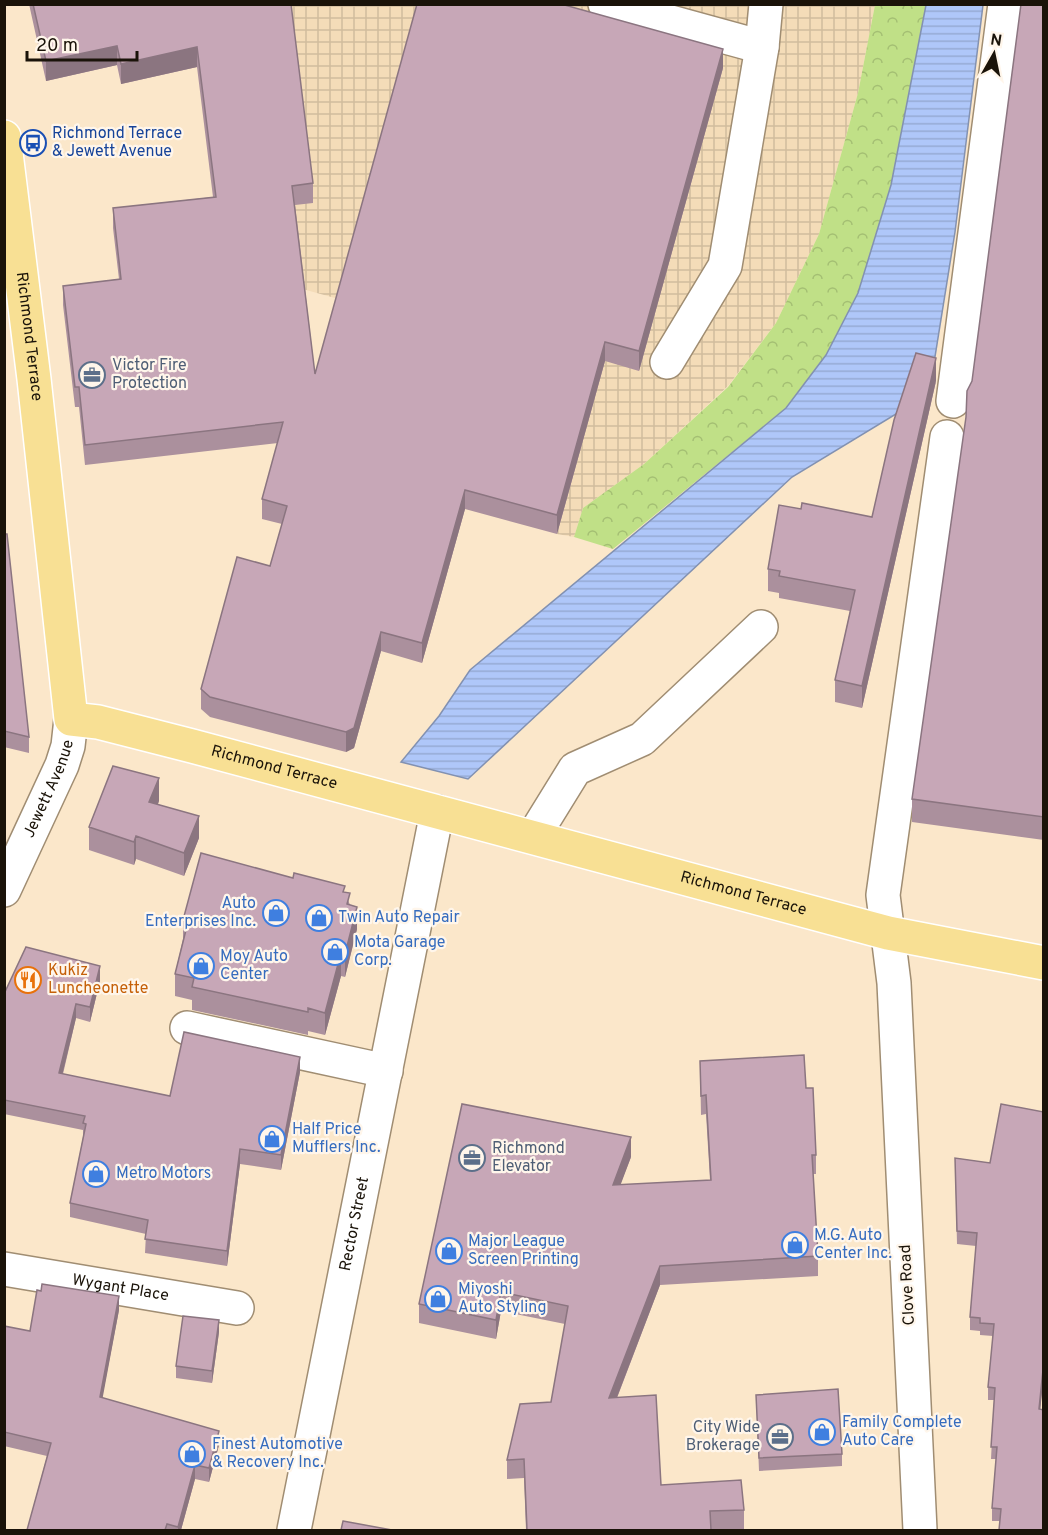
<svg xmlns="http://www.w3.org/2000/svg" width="1048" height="1535" viewBox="0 0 1048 1535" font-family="Overpass,sans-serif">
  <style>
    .industrial { fill: url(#industrial-grid) }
    .forest { fill: url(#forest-crowns) }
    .water { fill: url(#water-rules); stroke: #8291b1; stroke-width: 1.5 }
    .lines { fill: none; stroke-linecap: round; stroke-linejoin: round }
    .minor-casing { stroke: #a08d72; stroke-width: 36 }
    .major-casing { stroke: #fff; stroke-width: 36 }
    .minor { stroke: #fff; stroke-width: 33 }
    .major { stroke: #f8e094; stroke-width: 33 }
    .wall { fill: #ab909d }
    .shaded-wall { fill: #8b7580 }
    .building { fill: #c7a7b7; stroke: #8b7580; stroke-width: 1.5 }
    .labels { text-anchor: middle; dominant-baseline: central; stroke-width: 4.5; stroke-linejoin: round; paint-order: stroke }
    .transit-label { font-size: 16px; fill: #164399; stroke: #fff6eb; text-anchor: start }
    .street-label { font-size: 16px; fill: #1a1309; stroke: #fff6eb }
    .service-label { font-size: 16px; fill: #4e5e75; stroke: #fff6eb; text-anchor: start }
    .shop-label { font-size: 16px; fill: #366cbe; stroke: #fff6eb; text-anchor: start }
    .food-label { font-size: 16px; fill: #c56008; stroke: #fff6eb; text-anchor: start }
  </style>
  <defs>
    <pattern id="industrial-grid" width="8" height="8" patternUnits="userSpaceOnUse" patternTransform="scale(1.5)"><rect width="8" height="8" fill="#f4dcb8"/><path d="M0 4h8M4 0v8" fill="none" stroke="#d1bc9d"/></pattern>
    <pattern id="forest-crowns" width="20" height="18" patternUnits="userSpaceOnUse" patternTransform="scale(1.5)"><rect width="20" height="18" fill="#c0e087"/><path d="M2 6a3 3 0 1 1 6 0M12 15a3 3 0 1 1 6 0" fill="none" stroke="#a4bf73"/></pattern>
    <pattern id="water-rules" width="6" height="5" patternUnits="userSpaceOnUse" patternTransform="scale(1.5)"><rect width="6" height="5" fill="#afc7f9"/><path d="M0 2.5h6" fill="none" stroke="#96aad4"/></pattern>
  </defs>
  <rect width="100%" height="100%" fill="#fbe7ca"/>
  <path class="industrial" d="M191,5h684l-17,88 -39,141 -43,89 -48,63 -84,78 -61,44 -9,29 -17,-3 44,-162 -378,-105z"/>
  <path class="forest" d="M875,5h51l-2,20 -33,160 -33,109 -32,61 -40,53 -173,141 -39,-12 9,-29 61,-44 84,-77 48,-64 43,-89 39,-141z"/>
  <path class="water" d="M926,5h57l-28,227 -26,162 -137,83 -324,302 -67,-17 38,-46 31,-46 316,-262 40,-53 32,-62 33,-108z"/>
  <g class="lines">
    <defs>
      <g id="minor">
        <path d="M605,4l157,43"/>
        <path d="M667,362l58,-96 37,-219 4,-43"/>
        <path d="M953,401l52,-397"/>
        <path d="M533,837l42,-68 67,-30 119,-112"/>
        <path id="s1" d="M4,890l58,-125 6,-19 3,-27"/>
        <path d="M187,1028l199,43"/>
        <path id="s2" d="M4,1269l233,39"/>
        <path id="s3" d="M294,1530l143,-718"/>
        <path d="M920,1530l-26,-547 -11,-88 64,-458"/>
      </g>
      <g id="major">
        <path id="s4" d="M4,137l30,242 37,340 27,3 94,24 696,187 156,30"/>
      </g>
    </defs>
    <use href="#minor" class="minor-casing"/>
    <use href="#major" class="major-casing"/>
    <use href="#minor" class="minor"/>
    <use href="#major" class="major"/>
  </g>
  <path class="wall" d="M29,4h262l22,179v20l-18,2 20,169 408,-306 -84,303 -34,-10 -48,173 -92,-25 -43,154 -41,-12 -27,97 -8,4 -136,-35 -9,-8v-20l69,-123 12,-42 -20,-5v-20l16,-56 -193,22 -6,-58h-4l-12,-102v-19l56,-7 -6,-51v-20l100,-11 -16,-130 -76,17 -4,-19 -71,16z
    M1044,4v836l-132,-18v-23l60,-418z
    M936,381l-74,327 -27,-6v-22l15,-69 -71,-13v-5l-11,-2v-22l33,-60 71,8z
    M4,534l25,203v16l-25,-6z
    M159,801l-1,3 41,34 -15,38 -48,-17 -2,6 -45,-15v-23z
    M345,892l5,13 7,24 -12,48 -4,-1 -16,59 -17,-4v4l-116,-25v-10l-17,-4v-22l8,-35v-19z
    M100,981l-10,41 -14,-4 -13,56 107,22 130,-24 -19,98 -41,-6 -13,102 -82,-13 1,-19 -76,-17v-14l13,-66v-7l-79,-16v-120z
    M700,1061l106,27 10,67v19h-3l5,82v20l-158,9 -43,113 44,87 83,25v19l-33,1h-185l-2,-52 -17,1v-19l44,-58 14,-78 -64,-13 -5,28 -77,-16v-19l212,-147 -11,28 90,-5 -4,-66 -5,1z
    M1044,1112v261l-4,37 -40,111h-8v-13l4,-49h-5l3,-59h-6v-13l5,-51 -13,-1v-4l-10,-1v-13l6,-71 -19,-2 -2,-86 35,5z
    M119,1310l-17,88 117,47 -10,37 -14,-3 -14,51h-154l20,-74 -43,-10v-120l26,5z
    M219,1332l-7,51 -36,-5v-12z
    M756,1395l86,59v12l-83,5z"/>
  <path class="shaded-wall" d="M117,46v19l-71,16v-20z
    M197,47v20l-76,17v-20z
    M723,49v19l-84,303v-20z
    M605,342v19l-48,173v-19z
    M936,358v23l-74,327v-22z
    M465,490v19l-43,154v-20z
    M381,632v19l-27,97 -8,4v-20z
    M159,778v23l-10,23v-22z
    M199,816v22l-15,38v-23z
    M136,836v23l-2,6v-23z
    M357,907v22l-12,48v-23z
    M341,953v23l-16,59v-22z
    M100,966v15l-10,41v-15z
    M76,1004v14l-17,70v-15z
    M300,1057v15l-19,98v-15z
    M631,1137v20l-18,48v-20z
    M240,1149v15l-13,102v-15z
    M660,1266v19l-51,133v-20z
    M501,1292v19l-5,28v-19z
    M119,1296v14l-19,102v-15z
    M219,1320v12l-7,51v-12z
    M1044,1360v13l-5,49v-13z
    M219,1431v14l-10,37v-14z
    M195,1465v14l-14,51h-3v-3z"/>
  <path class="building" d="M33,4h258l22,179 -21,3 23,188 102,-370h144l162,45 -84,302 -34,-9 -48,173 -92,-25 -43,153 -41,-11 -27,96 -8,4 -136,-35 -9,-8 36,-132 33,9 17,-60 -25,-7 21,-77 -198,23 -6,-58h-4l-12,-101 58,-7 -8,-71 103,-11 -19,-150 -76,17 -4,-18 -71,15z
    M1021,4h23v813l-132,-18 54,-382 1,-26 5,-10z
    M916,353l20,5 -74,328 -27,-6 20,-90 -76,-14 1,-5 -12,-2 11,-64 22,4 1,-6 70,14 22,-97z
    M4,534h3l22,203 -25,-6z
    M113,766l46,12 -10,24 50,14 -15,37 -48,-17 -2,6 -45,-15z
    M201,853l92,25 1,-5 51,13 -2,6 7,1 -3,11 10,3 -12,47 -4,-1 -16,60 -17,-5v4l-116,-25 2,-9 -19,-4 13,-52 -5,-2z
    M26,947l74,19 -10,41 -14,-3 -17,69 111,23 14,-64 116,25 -19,98 -41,-6 -13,102 -82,-12 3,-19 -78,-17 16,-79 -3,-1 2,-7 -81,-16v-106z
    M804,1055l2,33h7l3,67h-4l6,101 -158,10 -51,132 47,-3 5,90 80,-5 3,30 -34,1 1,19h-184l-3,-71 -17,1 13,-56 31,-2 17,-96 -67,-14 -5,28 -77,-16 43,-200 169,33 -18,48 98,-5 -5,-85 -5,1 -1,-35z
    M1001,1104l43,8v248l-5,49 5,1v120h-45l2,-21 -9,-1 5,-61h-6l4,-59 -7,-1 6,-63 -14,-1v-5l-10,-1 7,-84 -20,-2 -2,-73 35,5z
    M42,1284l77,12 -19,101 119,34 -10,37 -14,-3 -17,62 -11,-3 -2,6h-138l24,-87 -47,-11v-106l26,5 7,-41 4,1z
    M183,1316l36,4 -7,51 -36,-5z
    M838,1389l4,65 -83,4 -3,-63z
    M343,1521l49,9h-51z"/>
  <defs>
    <symbol id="bus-ring" viewBox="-11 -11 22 22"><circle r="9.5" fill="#fff6eb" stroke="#1a4fb4" stroke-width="1.5"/><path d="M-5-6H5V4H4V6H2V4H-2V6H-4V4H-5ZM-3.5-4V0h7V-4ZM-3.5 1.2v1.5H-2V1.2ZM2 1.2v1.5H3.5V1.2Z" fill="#1a4fb4"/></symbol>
    <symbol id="office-ring" viewBox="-11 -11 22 22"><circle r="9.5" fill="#fff6eb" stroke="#5c6f8a" stroke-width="1.5"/><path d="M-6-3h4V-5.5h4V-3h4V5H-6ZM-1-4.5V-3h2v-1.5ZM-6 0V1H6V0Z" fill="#5c6f8a"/></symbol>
    <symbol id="shop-ring" viewBox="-11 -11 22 22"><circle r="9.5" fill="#fff6eb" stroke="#3f7fe0" stroke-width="1.5"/><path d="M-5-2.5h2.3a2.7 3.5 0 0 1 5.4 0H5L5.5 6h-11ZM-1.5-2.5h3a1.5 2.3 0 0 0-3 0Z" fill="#3f7fe0"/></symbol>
    <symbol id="restaurant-ring" viewBox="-11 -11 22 22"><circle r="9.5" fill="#fff6eb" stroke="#e8710a" stroke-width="1.5"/><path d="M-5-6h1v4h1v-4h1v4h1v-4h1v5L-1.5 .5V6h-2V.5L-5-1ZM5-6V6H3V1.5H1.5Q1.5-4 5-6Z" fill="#e8710a"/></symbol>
  </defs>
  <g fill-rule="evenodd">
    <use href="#bus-ring" x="18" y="128" width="30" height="30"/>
    <use href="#office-ring" x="77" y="360" width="30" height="30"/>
    <use href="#shop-ring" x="261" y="898" width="30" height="30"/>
    <use href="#shop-ring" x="304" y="903" width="30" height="30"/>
    <use href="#shop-ring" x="320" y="937" width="30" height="30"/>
    <use href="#shop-ring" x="186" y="951" width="30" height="30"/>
    <use href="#restaurant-ring" x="13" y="965" width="30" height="30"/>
    <use href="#shop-ring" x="257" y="1124" width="30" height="30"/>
    <use href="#office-ring" x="457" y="1143" width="30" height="30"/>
    <use href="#shop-ring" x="81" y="1159" width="30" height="30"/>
    <use href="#shop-ring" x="780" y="1230" width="30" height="30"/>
    <use href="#shop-ring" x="434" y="1236" width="30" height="30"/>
    <use href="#shop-ring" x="423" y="1284" width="30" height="30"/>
    <use href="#shop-ring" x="807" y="1417" width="30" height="30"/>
    <use href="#office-ring" x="765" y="1422" width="30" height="30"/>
    <use href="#shop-ring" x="177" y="1439" width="30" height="30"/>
  </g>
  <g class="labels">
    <g class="transit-label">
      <text x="52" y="134">Richmond Terrace<tspan x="52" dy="18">&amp; Jewett Avenue</tspan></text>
    </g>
    <g class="street-label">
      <text stroke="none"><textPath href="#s4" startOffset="201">Richmond Terrace</textPath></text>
      <text stroke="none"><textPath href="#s4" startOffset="795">Richmond Terrace</textPath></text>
      <text stroke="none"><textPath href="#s1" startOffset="111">Jewett Avenue</textPath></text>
      <text stroke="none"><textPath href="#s4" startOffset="1281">Richmond Terrace</textPath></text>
      <text stroke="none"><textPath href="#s3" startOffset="312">Rector Street</textPath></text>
      <text transform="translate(908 1285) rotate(-93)">Clove Road</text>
      <text stroke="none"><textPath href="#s2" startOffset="118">Wygant Place</textPath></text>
    </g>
    <g class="service-label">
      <text x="112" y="366">Victor Fire<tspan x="112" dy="18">Protection</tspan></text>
      <text x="492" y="1149">Richmond<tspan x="492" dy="18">Elevator</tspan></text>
      <text x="760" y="1428" text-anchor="end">City Wide<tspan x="760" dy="18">Brokerage</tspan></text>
    </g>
    <g class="shop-label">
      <text x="256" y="904" text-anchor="end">Auto<tspan x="256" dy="18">Enterprises Inc.</tspan></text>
      <text x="338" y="918">Twin Auto Repair</text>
      <text x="354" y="943">Mota Garage<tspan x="354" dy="18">Corp.</tspan></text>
      <text x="220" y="957">Moy Auto<tspan x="220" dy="18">Center</tspan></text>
      <text x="292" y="1130">Half Price<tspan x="292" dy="18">Mufflers Inc.</tspan></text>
      <text x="116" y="1174">Metro Motors</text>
      <text x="814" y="1236">M.G. Auto<tspan x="814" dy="18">Center Inc.</tspan></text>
      <text x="468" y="1242">Major League<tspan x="468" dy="18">Screen Printing</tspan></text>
      <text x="458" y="1290">Miyoshi<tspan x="458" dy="18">Auto Styling</tspan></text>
      <text x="842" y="1423">Family Complete<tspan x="842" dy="18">Auto Care</tspan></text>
      <text x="212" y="1445">Finest Automotive<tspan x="212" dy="18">&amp; Recovery Inc.</tspan></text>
    </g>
    <g class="food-label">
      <text x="48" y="971">Kukiz<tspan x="48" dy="18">Luncheonette</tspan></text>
    </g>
  </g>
  <rect width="1048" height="1535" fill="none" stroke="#1a1309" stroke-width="12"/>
  <g transform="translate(994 54) rotate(9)" stroke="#fff6eb" stroke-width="4.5" paint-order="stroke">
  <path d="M0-4.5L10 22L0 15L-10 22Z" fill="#1a1309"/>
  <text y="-9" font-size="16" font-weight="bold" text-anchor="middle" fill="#1a1309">N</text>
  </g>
  <path d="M27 51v9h110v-9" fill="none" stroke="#1a1309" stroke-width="3"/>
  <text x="36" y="51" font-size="18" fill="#1a1309" stroke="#fff6eb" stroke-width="4.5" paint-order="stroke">20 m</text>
</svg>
